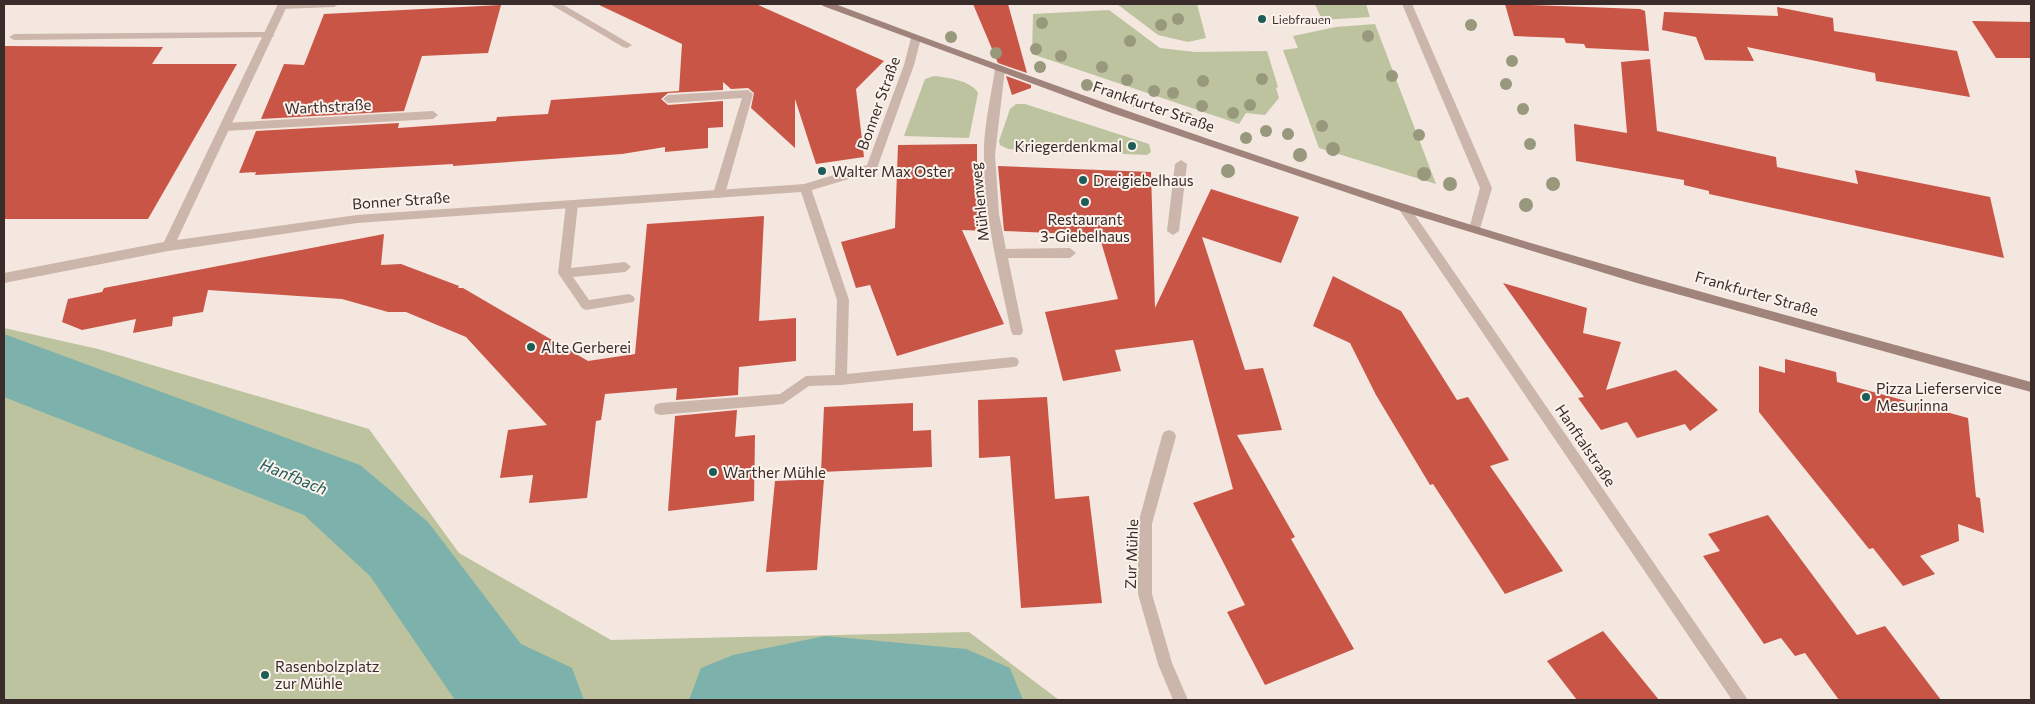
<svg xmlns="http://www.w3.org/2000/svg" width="2035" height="704" viewBox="0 0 2035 704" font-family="Commissioner,sans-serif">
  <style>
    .green { fill: #bcc39e }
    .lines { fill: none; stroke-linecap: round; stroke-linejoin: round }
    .river { fill: #7db1ac; fill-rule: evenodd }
    .building { fill: #c95547 }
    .service { fill: #ccb5aa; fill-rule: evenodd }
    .minor { fill: #ccb5aa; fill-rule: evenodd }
    .secondary { fill: #a0837b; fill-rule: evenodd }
    .tree { fill: #98987d }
    .poi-dot { fill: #1e5c58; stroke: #fbf2eb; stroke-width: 2 }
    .labels { text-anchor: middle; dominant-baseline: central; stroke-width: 4; stroke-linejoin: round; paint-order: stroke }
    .far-poi-label { font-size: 12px; fill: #392c2a; stroke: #fbf2eb; text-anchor: start }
    .street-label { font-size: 15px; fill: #392c2a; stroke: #fbf2eb }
    .poi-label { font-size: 15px; fill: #392c2a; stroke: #fbf2eb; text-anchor: start }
    .water-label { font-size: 16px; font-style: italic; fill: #1e5c58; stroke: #fbf2eb }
  </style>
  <rect width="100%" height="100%" fill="#f3e7df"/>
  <path class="green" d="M1117,4h80l9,34 -18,4 -30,-7z
    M1315,4h51l4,13 -48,3z
    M1109,10l51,38 35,4 72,-1 11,36 -2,1 3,10 -14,17 -19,-2 -7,11 -207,-70 1,-40z
    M1375,24l61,160 -117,-36 -36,-98 15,-2 -5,-12 43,-9z
    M934,76c13,1 38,5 44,17l-9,45 -65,-2 21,-57z
    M1016,104h9l124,40 2,8 -4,3 -139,-6 -8,-4 -1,-4 11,-32z
    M4,328l94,21 271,80 90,124 152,87 358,-8 90,68h-1055z"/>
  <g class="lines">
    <path class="river" d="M4,334l356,131 68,57 93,122 51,24 12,32h-129l-85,-124 -66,-61 -300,-118z
      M825,636l141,13 44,19 13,32h-334l12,-32 32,-13z"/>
  </g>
  <path class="building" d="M597,4h159l128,57 -28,28 8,68 -48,7 -21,-65v49l-44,-40 3,-15 -6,-5 -17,1 -8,-7v8l-55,3 -7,6 7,6 55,-4v26l-15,1v20l-43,4v-5l-43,7 -169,12v-2l-198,11 1,-3 -17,1 17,-42 143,-8 -1,5 98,-7 1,-4 51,-3 3,-14 128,-9 3,-47z
    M973,4h35l19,69 -29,-10z
    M1505,4l135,5 5,2 4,40 -63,-3 -2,-4 -18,-1 -2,-5 -50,-2z
    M501,5l-13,48 -66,3 -18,55 -143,8 23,-55 20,1 20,-51z
    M1777,7l56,11 1,13 123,20 13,46 -94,-16 -1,-8 -128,-26 7,14 -49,-1 -9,-23 -34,-7 2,-18 114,4z
    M1972,21l59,1v36h-35z
    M4,46l159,1 -11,17h85l-89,155h-144z
    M1650,59l7,72 119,26 1,10 81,17 -3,-14 135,27 14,61 -295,-64v-3l-25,-6v-5l-108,-19 -2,-37 53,9 -6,-71z
    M1006,76l25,9v3l-19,7z
    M977,144v21l5,1 7,65 -27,-1 42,94 -107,32 -27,-71 -14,3 -15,-46 54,-14 3,-83z
    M998,166l153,6 4,136 56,-119 88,28 -18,46 -79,-26 43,133 18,-2 19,62 -45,5 58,102 -4,2 63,110 -89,36 -38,-73 18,-7 -52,-102 40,-14 -40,-149 -78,10 6,21 -58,10 -18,-69 73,-13 -19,-64 -95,-4z
    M764,216l-5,105 37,-3v43l-57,6 -1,28 -62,5 1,-12 -72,6 -4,26 -5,1 -9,77 -58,5 4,-28 -33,3 8,-48 39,-5 -81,-88 -60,-25h-18l-46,-13 -134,-9 -5,22 -30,5 -1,9 -39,7 3,-14 -54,11 -20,-8 6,-23 34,-7 2,-4 280,-54 -3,31 20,-1 58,22 -1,2h5l125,73 47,-7 12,-130z
    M1333,276l68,35 56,89 11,-3 41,63 -19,6 73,105 -58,23 -72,-110 -3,1 -54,-90 -26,-52 -37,-17z
    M1503,283l84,25 -4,25 38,9 -15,48 70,-20 42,40 -28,21 -5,-7 -48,14 -10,-16 -26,8 -23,-32 6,-1z
    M1785,359l51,13 1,10 131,36 8,79 4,1 4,35 -26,-9 1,17 -39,15 15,18 -32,12 -30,-38 -4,1 -110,-137v-46l26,7z
    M1047,397l8,102 34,-3 13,107 -81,5 -11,-152 -31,2 -1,-58z
    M913,403v28l18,-1 1,37 -111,5 3,-65z
    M737,410l-2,27 20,-2 -1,66 -86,10 7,-95z
    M824,479l-7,91 -51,2 9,-91z
    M1768,515l89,120 28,-9 56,74h-102l-34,-47 -10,3 -14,-18 -17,6 -61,-88 17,-5 -12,-17z
    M1603,631l56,69h-82l-30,-39z"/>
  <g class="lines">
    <path class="service" d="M277,4h62l-5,3 -53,2 -3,-1z
      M550,4h12l70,41 -5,3 -4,-1z
      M1402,4h10l80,184 -13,44 -4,1 -6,-4 11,-41z
      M269,32l5,3 -1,2 -259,3 -5,-3 5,-3z
      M916,35l5,3 -7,27 -38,106 -71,21 -4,-1 -2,-3 2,-3 66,-20 37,-100 7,-27z
      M1000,65l5,4 -10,86 4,59 7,35 64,-1 6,5 -6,5h-62l15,73 -2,4h-8l-2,-4c-12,-58 -27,-114 -27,-174 -1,-28 7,-60 11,-88z
      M748,90l5,4 -28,100 -6,4 -6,-4 29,-96 -74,5 -5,-4 5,-4z
      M433,111l5,4 -5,4 -208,12 -5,-4 5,-4z
      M1181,160l6,4 -8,67 -6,4 -6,-4 8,-67z
      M572,200l6,4 -7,64 54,-6 6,5 -6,5 -52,5 16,23 40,-6 4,2 2,3 -2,3 -47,8 -4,-2 -22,-32 -2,-3 8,-69z"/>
    <path class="minor" d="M278,4h10l-111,236 180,-25 448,-31 6,4 38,112 -2,74 166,-17 4,1 2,4 -2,4 -4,1 -172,18 -32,1 -26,18 -123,11 -5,-2 -1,-4 1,-4 5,-2 120,-9 26,-18 29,-1 2,-75 -36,-108 -444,31 -189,28 -164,32v-10l160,-31z
      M1404,204l4,1 340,495h-16l-332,-489 -2,-3 2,-3z
      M1169,430l5,2 2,4 -24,88v70l20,69 16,37h-15l-15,-36 -20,-70v-70l24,-88 2,-4z"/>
    <path class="secondary" d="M821,4h14c212,80 426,156 643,223 183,56 369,104 553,155v10l-394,-109 -239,-73 -289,-98 -286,-106z"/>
  </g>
  <g class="tree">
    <circle cx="1178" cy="19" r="6"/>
    <circle cx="1042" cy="23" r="6"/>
    <circle cx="1161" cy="25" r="6"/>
    <circle cx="1471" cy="25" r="6"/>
    <circle cx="1368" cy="36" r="6"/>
    <circle cx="951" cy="37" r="6"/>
    <circle cx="1130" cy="41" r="6"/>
    <circle cx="1036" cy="49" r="6"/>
    <circle cx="996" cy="53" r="6"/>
    <circle cx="1061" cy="56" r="6"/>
    <circle cx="1512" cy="61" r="6"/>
    <circle cx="1040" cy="67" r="6"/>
    <circle cx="1102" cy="67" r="6"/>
    <circle cx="1392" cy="76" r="6"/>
    <circle cx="1262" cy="79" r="6"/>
    <circle cx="1127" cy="80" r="6"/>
    <circle cx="1203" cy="81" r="6"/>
    <circle cx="1506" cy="84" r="6"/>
    <circle cx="1087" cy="85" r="6"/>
    <circle cx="1154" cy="91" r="6"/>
    <circle cx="1173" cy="93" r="6"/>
    <circle cx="1135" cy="101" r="6"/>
    <circle cx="1250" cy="105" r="6"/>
    <circle cx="1202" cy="106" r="6"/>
    <circle cx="1523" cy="109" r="6"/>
    <circle cx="1233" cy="113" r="6"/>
    <circle cx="1187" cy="118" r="6"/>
    <circle cx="1322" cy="126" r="6"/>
    <circle cx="1266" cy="131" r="6"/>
    <circle cx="1288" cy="134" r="6"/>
    <circle cx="1419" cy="135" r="6"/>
    <circle cx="1246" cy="138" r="6"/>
    <circle cx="1530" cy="144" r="6"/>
    <circle cx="1333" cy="149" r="7"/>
    <circle cx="1300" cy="155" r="7"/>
    <circle cx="1228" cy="171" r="7"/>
    <circle cx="1424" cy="174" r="7"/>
    <circle cx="1450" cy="184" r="7"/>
    <circle cx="1553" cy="184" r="7"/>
    <circle cx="1526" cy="205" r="7"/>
  </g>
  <g class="poi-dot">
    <circle cx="1262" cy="19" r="5"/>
    <circle cx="1132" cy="146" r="5"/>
    <circle cx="822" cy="171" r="5"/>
    <circle cx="1083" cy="180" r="5"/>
    <circle cx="1085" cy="202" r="5"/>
    <circle cx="531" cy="347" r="5"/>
    <circle cx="1866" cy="397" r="5"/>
    <circle cx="713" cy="472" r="5"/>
    <circle cx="265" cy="675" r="5"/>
  </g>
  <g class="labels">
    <g class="far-poi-label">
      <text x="1272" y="19">Liebfrauen</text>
    </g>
    <g class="street-label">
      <text transform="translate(878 103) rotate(-70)">Bonner Straße</text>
      <text transform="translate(328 106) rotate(-3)">Warthstraße</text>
      <text transform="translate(1154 106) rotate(19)">Frankfurter Straße</text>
      <text transform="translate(401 200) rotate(-4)">Bonner Straße</text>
      <text transform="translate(979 202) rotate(-96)">Mühlenweg</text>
      <text transform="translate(1757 293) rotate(16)">Frankfurter Straße</text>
      <text transform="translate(1586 445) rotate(56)">Hanftalstraße</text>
      <text transform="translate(1131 554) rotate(-88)">Zur Mühle</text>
    </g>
    <g class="poi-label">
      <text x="1122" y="146" text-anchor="end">Kriegerdenkmal</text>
      <text x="832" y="171">Walter Max Oster</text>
      <text x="1093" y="180">Dreigiebelhaus</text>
      <text x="1085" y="219" text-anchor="middle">Restaurant<tspan x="1085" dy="17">3-Giebelhaus</tspan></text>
      <text x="541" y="347">Alte Gerberei</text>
      <text x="1876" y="388">Pizza Lieferservice<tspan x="1876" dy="17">Mesurinna</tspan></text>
      <text x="723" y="472">Warther Mühle</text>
      <text x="275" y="666">Rasenbolzplatz<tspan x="275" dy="17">zur Mühle</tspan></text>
    </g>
    <g class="water-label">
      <text transform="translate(294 476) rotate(22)">Hanfbach</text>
    </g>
  </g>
  <rect width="2035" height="704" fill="none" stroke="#392c2a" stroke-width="10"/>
</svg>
